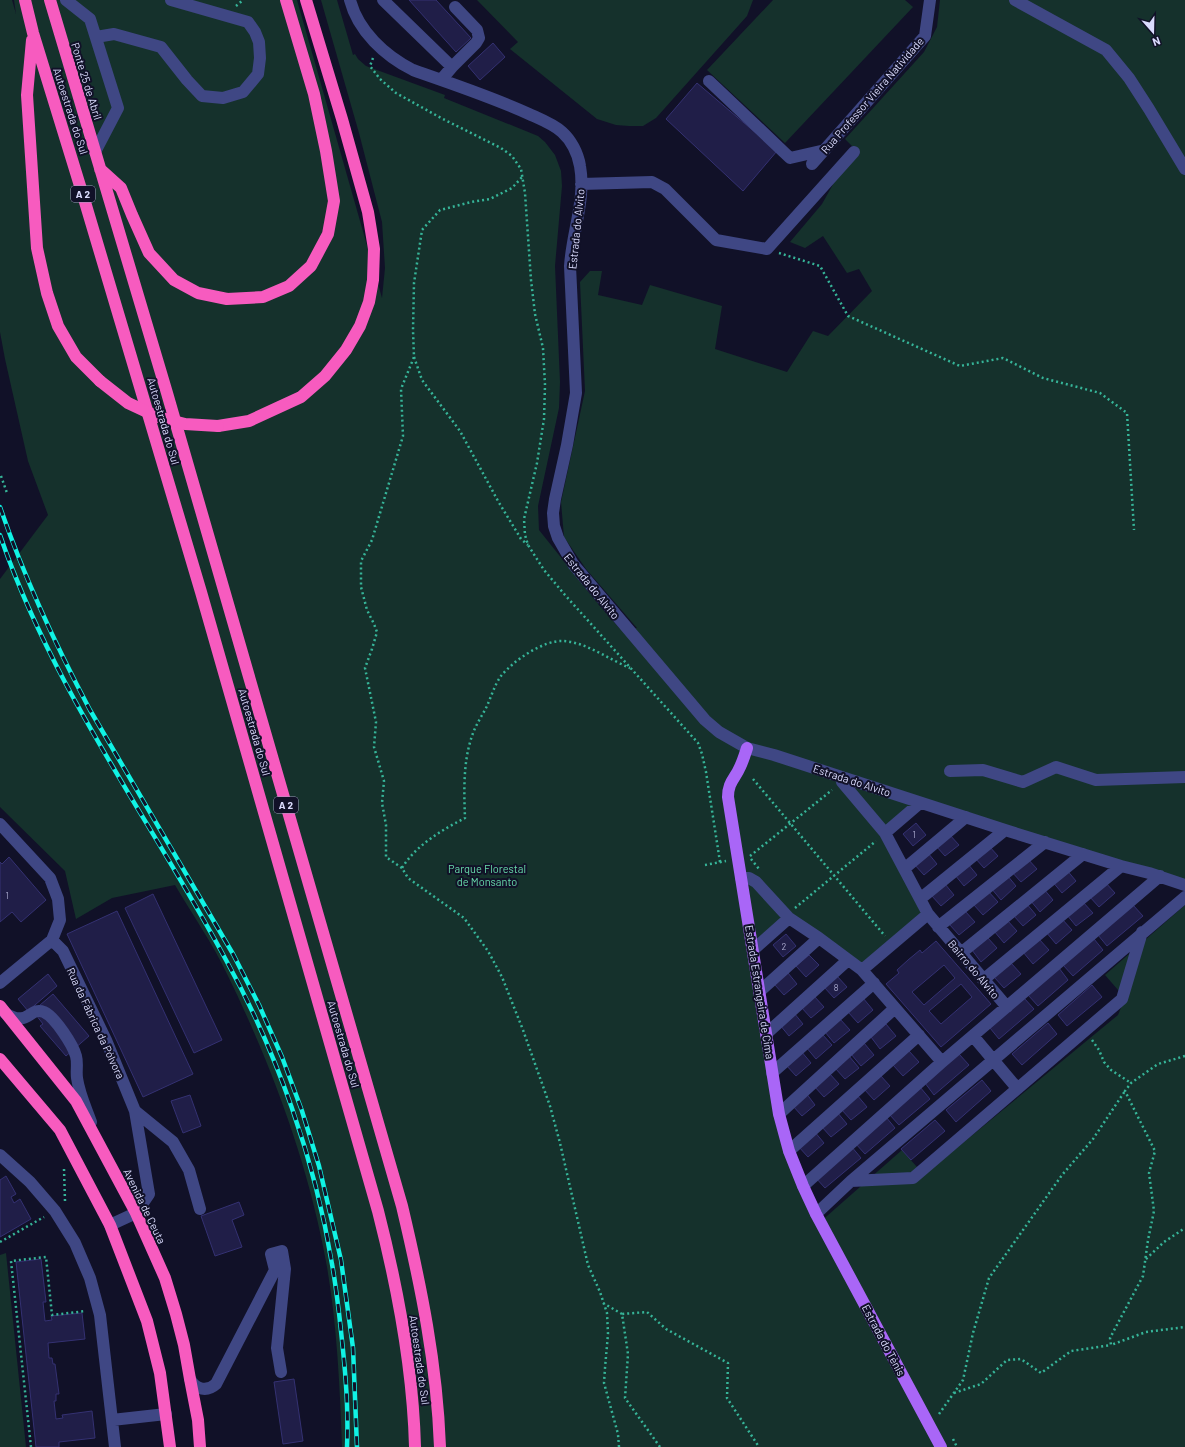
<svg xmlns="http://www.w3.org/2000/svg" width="1185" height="1447" viewBox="0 0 1185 1447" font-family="Barlow,sans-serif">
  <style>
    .green { fill: #15312c }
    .building { fill: #201e48; stroke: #343172; fill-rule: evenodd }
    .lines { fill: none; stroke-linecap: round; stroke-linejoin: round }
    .path { stroke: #36b498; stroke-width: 2.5; stroke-dasharray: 2 3; stroke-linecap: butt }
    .minor { stroke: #3f4784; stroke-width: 12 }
    .major { stroke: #a966f7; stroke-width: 12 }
    .highway { stroke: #f75bbf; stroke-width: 12 }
    .rail-casing { stroke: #10f3e5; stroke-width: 4.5 }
    .rail { stroke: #111128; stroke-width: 3; stroke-dasharray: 9; stroke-linecap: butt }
    .highway-bridge { stroke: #f75bbf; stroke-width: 12 }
    .labels { text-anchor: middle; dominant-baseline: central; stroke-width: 4; stroke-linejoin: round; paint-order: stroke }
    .number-label { font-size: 9px; fill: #acacd0 }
    .shield { fill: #111128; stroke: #9e9ebd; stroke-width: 1 }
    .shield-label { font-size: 10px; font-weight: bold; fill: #dadbfd }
    .street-label { font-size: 11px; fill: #dadbfd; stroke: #111128 }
    .park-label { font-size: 11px; fill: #68dbab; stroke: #111128 }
  </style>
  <rect width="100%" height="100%" fill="#111128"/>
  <path class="green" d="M0,0h12l4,14 -2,-14h283l85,298 3,-30 -3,-46 -23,-89 -38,-133h16l16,55 2,-1 3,5 8,7 79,29 -1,3 94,38 7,6 10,13 6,16 1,15 -7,80 5,116 -1,26 -21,98 1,24 56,70 25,29 17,-1 -51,-59 -22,-32 -3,-35 24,-111 -5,-109 10,-11h12l-4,24 44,10 8,-20 72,21 -7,43 72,23 26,-41 15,5 44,-45 -13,-22 -12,4 -24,-37 -18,12 -15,-6 32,-38 14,-25 24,-25 -15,-15 79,-87 13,-25 3,-27h245v883l-261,-84 -35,30 43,82 -68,59 -74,-56 -32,27 5,55 26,149 30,78 83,-73 22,25 194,-160 7,-17 -20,-23 80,-70v542h-843c-2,-60 -5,-121 -15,-180 -18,-102 -55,-201 -100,-293 -14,-30 -35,-60 -52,-89l-63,13 -36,21 -11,-48 -65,-64v-228l48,-64 -20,-54 -23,-102 -5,-27z
    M477,0h276l-6,16 -91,102 -13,8h-14l-13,-1 -19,-6 -87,-70 8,-7z
    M773,0h132l8,7 -128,136 -78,-73z
    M6,1253l20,194h-26v-192z"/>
  <path class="building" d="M409,0h27l35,38 -15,14z
    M493,43l12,14 -25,23 -12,-14z
    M697,83l80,68 -34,40 -77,-72z
    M916,823l10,12 -13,11 -10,-12z
    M949,834l10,11 -14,11 -9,-10z
    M989,846l9,10 -14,12 -9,-10z
    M928,853l9,11 -13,11 -10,-11z
    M9,857l37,43 -25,22 -9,-10 -12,10v-60l2,2z
    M1027,858l10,11 -16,13 -10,-11z
    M968,864l9,11 -13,11 -9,-11z
    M1066,869l10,12 -14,12 -10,-12z
    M1007,875l9,11 -15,14 -10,-12z
    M1105,882l10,11 -16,14 -10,-11z
    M945,884l9,11 -13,11 -10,-11z
    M1043,888l10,12 -13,12 -10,-12z
    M988,891l10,11 -15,13 -10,-11z
    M153,894l69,146 -28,13 -69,-145z
    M1082,901l11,12 -17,13 -9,-11z
    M1026,903l10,12 -13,11 -10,-11z
    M1133,905l10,11 -36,30 -9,-11z
    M117,911l76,163 -50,23 -76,-163z
    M965,911l10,11 -16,13 -10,-11z
    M1062,919l10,11 -16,14 -10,-12z
    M1007,920l10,11 -13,12 -10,-12z
    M786,934l10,12 -13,11 -10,-12z
    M987,937l10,11 -16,14 -9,-12z
    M1039,939l10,11 -16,14 -10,-12z
    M1094,939l9,11 -30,26 -10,-11z
    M936,941l55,63 -50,43 -55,-63 13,-11 -2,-3 11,-10 12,-10 2,3zM944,965l11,13 -31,27 -12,-13zM961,984l11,13 -31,27 -12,-13z
    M809,955l10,10 -13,12 -10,-11z
    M1011,963l10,11 -17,14 -10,-11z
    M1059,968l9,12 -30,26 -10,-11z
    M788,973l9,11 -13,11 -10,-11z
    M48,974l9,12 -29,25 -10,-12z
    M837,976l10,11 -13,11 -10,-11z
    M1092,985l10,12 -35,29 -9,-11z
    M53,994l36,42 -23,20 -26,-30 3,-2 -10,-13z
    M814,996l10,11 -13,11 -10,-11z
    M863,998l10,12 -15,13 -10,-11z
    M1024,998l10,11 -35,30 -9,-11z
    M794,1013l9,11 -14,12 -9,-11z
    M840,1019l10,11 -16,13 -9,-11z
    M1048,1023l9,11 -35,31 -10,-11z
    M886,1024l10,12 -16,13 -9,-12z
    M822,1034l10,11 -16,14 -10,-12z
    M864,1043l10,12 -13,11 -10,-12z
    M801,1051l10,12 -15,13 -10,-11z
    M909,1051l10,11 -16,14 -10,-11z
    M959,1054l10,11 -35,30 -9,-12z
    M849,1056l10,12 -14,11 -10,-11z
    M829,1073l10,11 -15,13 -10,-11z
    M880,1075l10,11 -16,14 -10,-11z
    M982,1080l9,11 -35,31 -10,-12z
    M920,1087l10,12 -31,26 -10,-11z
    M806,1093l9,12 -13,11 -10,-11z
    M190,1095l11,31 -18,7 -12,-32z
    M857,1095l10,12 -16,13 -10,-11z
    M837,1112l10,12 -16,13 -10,-11z
    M886,1117l9,11 -30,26 -10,-11z
    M935,1120l10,11 -34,29 -10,-11z
    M814,1131l10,12 -16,14 -10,-11z
    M851,1146l10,12 -36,30 -10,-11z
    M6,1176l10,18 -5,3 3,6 6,-4 11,20 -31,18v-57z
    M239,1202l5,13 -12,5 10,27 -27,9 -14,-40z
    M41,1259l5,43h-3l2,19 7,-1 -1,-4 31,-3 3,26 -37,4 1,15h3l1,6h2l4,30h-3v7h-2l2,18 7,-1 -1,-3 30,-4 3,27 -36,4v5h-23l-20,-185z
    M294,1379l9,62 -20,3 -9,-62z"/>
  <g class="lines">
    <path class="path" d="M236,6l7,-6
      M373,58l-3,8 10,13 16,14 45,25 60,30 11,8 9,13 4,24 6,87 4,34 8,34 2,37 -1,34 -7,44 -13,56 1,16 3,10 16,25 21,25 133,148 4,11 4,18 14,90
      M779,253l41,13 28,50 112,50 43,-8 40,20 57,15 27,20 7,117
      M414,357l8,23 38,51 38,70 23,38 7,6
      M1,476l6,17
      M753,779l132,157
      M750,856l82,-66
      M751,859l8,10
      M705,865l21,-4
      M402,868l-16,-11v-32l-4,-22 2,-22 -10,-34 2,-25 -11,-54 7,-19 5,-17 -3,-8 -7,-14 -6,-23v-26l11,-21 31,-104 -2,-47 13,-32 -1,-27 1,-47 8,-53 18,-20 31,-8 19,-3 22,-11 11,-12
      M795,908l81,-67
      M1092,1040l7,10 5,12 7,8 20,13
      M1185,1056l-27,8 -27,19 -6,8 30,60 -6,22 5,38 -6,29 -5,36 -33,62 1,7 35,-13 39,-5
      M64,1169l1,32
      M0,1242l44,-25
      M1146,1259l18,-17 21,-14
      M603,1303l19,11
      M954,1393l27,-9 26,-24 14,-1 20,14 30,-22 40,-6
      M939,1414l24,-34 10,-47 16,-55 73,-103 31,-36 32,-48
      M953,1439l4,8
      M31,1447l-20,-186 35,-4 6,58 34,-4
      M619,1447l-1,-13 -14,-51 1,-15 3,-34 -1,-21 -7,-21 -12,-27 -28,-122 -10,-37 -27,-76 -21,-53 -14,-26 -24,-33 -56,-40 -6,-10c14,-23 40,-38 63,-50 -1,-27 -2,-56 7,-82 3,-10 10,-20 15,-30 4,-9 8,-22 14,-30 12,-15 42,-36 62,-35 23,1 47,19 67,27
      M660,1447l-35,-49 3,-44 -6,-40 25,-2 19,17 62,34 -1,35 32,49"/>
    <path class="minor" d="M66,0l24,19 28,89 -23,44
      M350,0c8,31 35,56 63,70 39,14 79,27 116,44 11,5 24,10 33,18 9,8 16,21 18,34 6,33 -8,67 -10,100l6,127 -9,52 -12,54 -2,14 1,13 4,12 15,26 132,156 14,12 28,16 27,7 231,75 116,36 28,7 36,12
      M383,0l69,67 -11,13
      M1015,0l91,50 23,28 20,31 36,60
      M96,37l18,-3 47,13 26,33 15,16 21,2 20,-6 15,-18 2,-16 -1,-16 -4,-10 -7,-10 -77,-22
      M452,67l24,-24 3,-5 -2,-8 -22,-23
      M709,81l81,77 35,-8
      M812,164l113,-128 5,-36
      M581,184l71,-2 13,7 51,51 51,9 87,-97
      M950,771l33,-1 40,12 33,-15 40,13 89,-3
      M842,777v5l43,51 43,81 79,93
      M0,824l50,54 8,21 2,21 -8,20 11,11 43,89 29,71 14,83 -13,19 -26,12
      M885,833l35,-30
      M904,869l62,-52
      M741,878h8l7,4 33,36 30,20 43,32 80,92
      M920,899l85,-69
      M938,927l107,-85
      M753,950l36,-32
      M961,953l122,-99
      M862,970l66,-56
      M983,980l138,-114
      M0,983l52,-43
      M760,991l59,-53
      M5,1013c24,15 24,-7 39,-1 11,5 29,33 32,44 2,7 0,15 1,22 2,15 9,30 14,44
      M766,1034l82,-74
      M973,1036l44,52
      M772,1073l102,-90
      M135,1111l38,31 16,28 11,39
      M779,1114l116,-106
      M789,1151l130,-116
      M0,1155l30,27 25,29 20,32 15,35 10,37 15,132
      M851,1181l62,-3 209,-179 20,-67
      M803,1186l139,-124 218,-186
      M816,1214l35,-33 334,-284
      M190,1379c6,11 17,13 26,5l59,-114 -4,-16 11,-3 3,18 -8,79 4,24
      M112,1420l54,-6"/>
    <path class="major" d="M747,748c-2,6 -4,13 -7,19 -5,12 -12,15 -12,30l51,317 10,37 14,35 13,28 125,233"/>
    <path class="highway" d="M25,0l8,33 52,169 116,390 177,619c20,78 35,156 37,236
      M50,0l117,393 235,813c19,80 35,158 38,241
      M32,40l-5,55 10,153 10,45 11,33 18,31 24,24
      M100,169l21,19 11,27 17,38 25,27 24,13 29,6 36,-2 26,-11 22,-20 17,-32 6,-33 -8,-50 -12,-57 -28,-94
      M218,426l31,-5 52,-24 24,-21 21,-26 14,-24 9,-24 4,-22 1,-31 -6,-37 -26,-93 -36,-119
      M0,1006l76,95 60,112 29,65 11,36 8,31 6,34 8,41 2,27
      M0,1059l60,71 50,95 37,96 13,52 10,74"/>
    <defs>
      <path id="rail" d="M0,507c24,70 55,137 90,203l143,244 26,51 23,52 20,54 17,55 22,94 12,88 4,99
        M0,535c52,153 150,284 226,425 51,92 89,200 106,304 3,16 5,33 7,49 5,44 10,89 8,134"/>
    </defs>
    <use href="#rail" class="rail-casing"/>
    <use href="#rail" class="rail"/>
    <path class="highway-bridge" d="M100,381l28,22 30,14 27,7 33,2"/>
  </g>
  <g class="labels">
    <g class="number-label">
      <text x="914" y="834">1</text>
      <text x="7" y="895">1</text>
      <text x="784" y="946">2</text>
      <text x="836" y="987">8</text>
    </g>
    <g class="shield">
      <rect x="71" y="186" width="24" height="16" rx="3"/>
      <rect x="274" y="797" width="24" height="16" rx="3"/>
    </g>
    <g class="shield-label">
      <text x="83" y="194">A 2</text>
      <text x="286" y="805">A 2</text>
    </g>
    <g class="street-label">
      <text transform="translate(87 81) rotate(73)">Ponte 25 de Abril</text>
      <text transform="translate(872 95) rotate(-49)">Rua Professor Vieira Natividade</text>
      <text transform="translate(71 111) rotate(72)">Autoestrada do Sul</text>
      <text transform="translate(576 229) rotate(-84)">Estrada do Alvito</text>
      <text transform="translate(164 421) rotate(74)">Autoestrada do Sul</text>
      <text transform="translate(592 586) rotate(51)">Estrada do Alvito</text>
      <text transform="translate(255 732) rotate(74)">Autoestrada do Sul</text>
      <text transform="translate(852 780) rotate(18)">Estrada do Alvito</text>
      <text transform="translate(974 969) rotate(50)">Bairro do Alvito</text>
      <text transform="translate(760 992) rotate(81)">Estrada Estrangeira de Cima</text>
      <text transform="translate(96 1023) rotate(65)">Rua da Fábrica da Pólvora</text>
      <text transform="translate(344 1044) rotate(74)">Autoestrada do Sul</text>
      <text transform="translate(145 1206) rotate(64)">Avenida de Ceuta</text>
      <text transform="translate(884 1340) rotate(62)">Estrada do Ténis</text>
      <text transform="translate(420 1360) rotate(82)">Autoestrada do Sul</text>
    </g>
    <g class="park-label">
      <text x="487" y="868">Parque Florestal<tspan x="487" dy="13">de Monsanto</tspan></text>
    </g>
  </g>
  <g transform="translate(1153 32) rotate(160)" stroke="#111128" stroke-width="3" paint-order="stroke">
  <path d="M0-3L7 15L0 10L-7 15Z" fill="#dadbfd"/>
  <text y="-6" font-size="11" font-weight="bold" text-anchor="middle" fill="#dadbfd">N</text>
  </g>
</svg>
